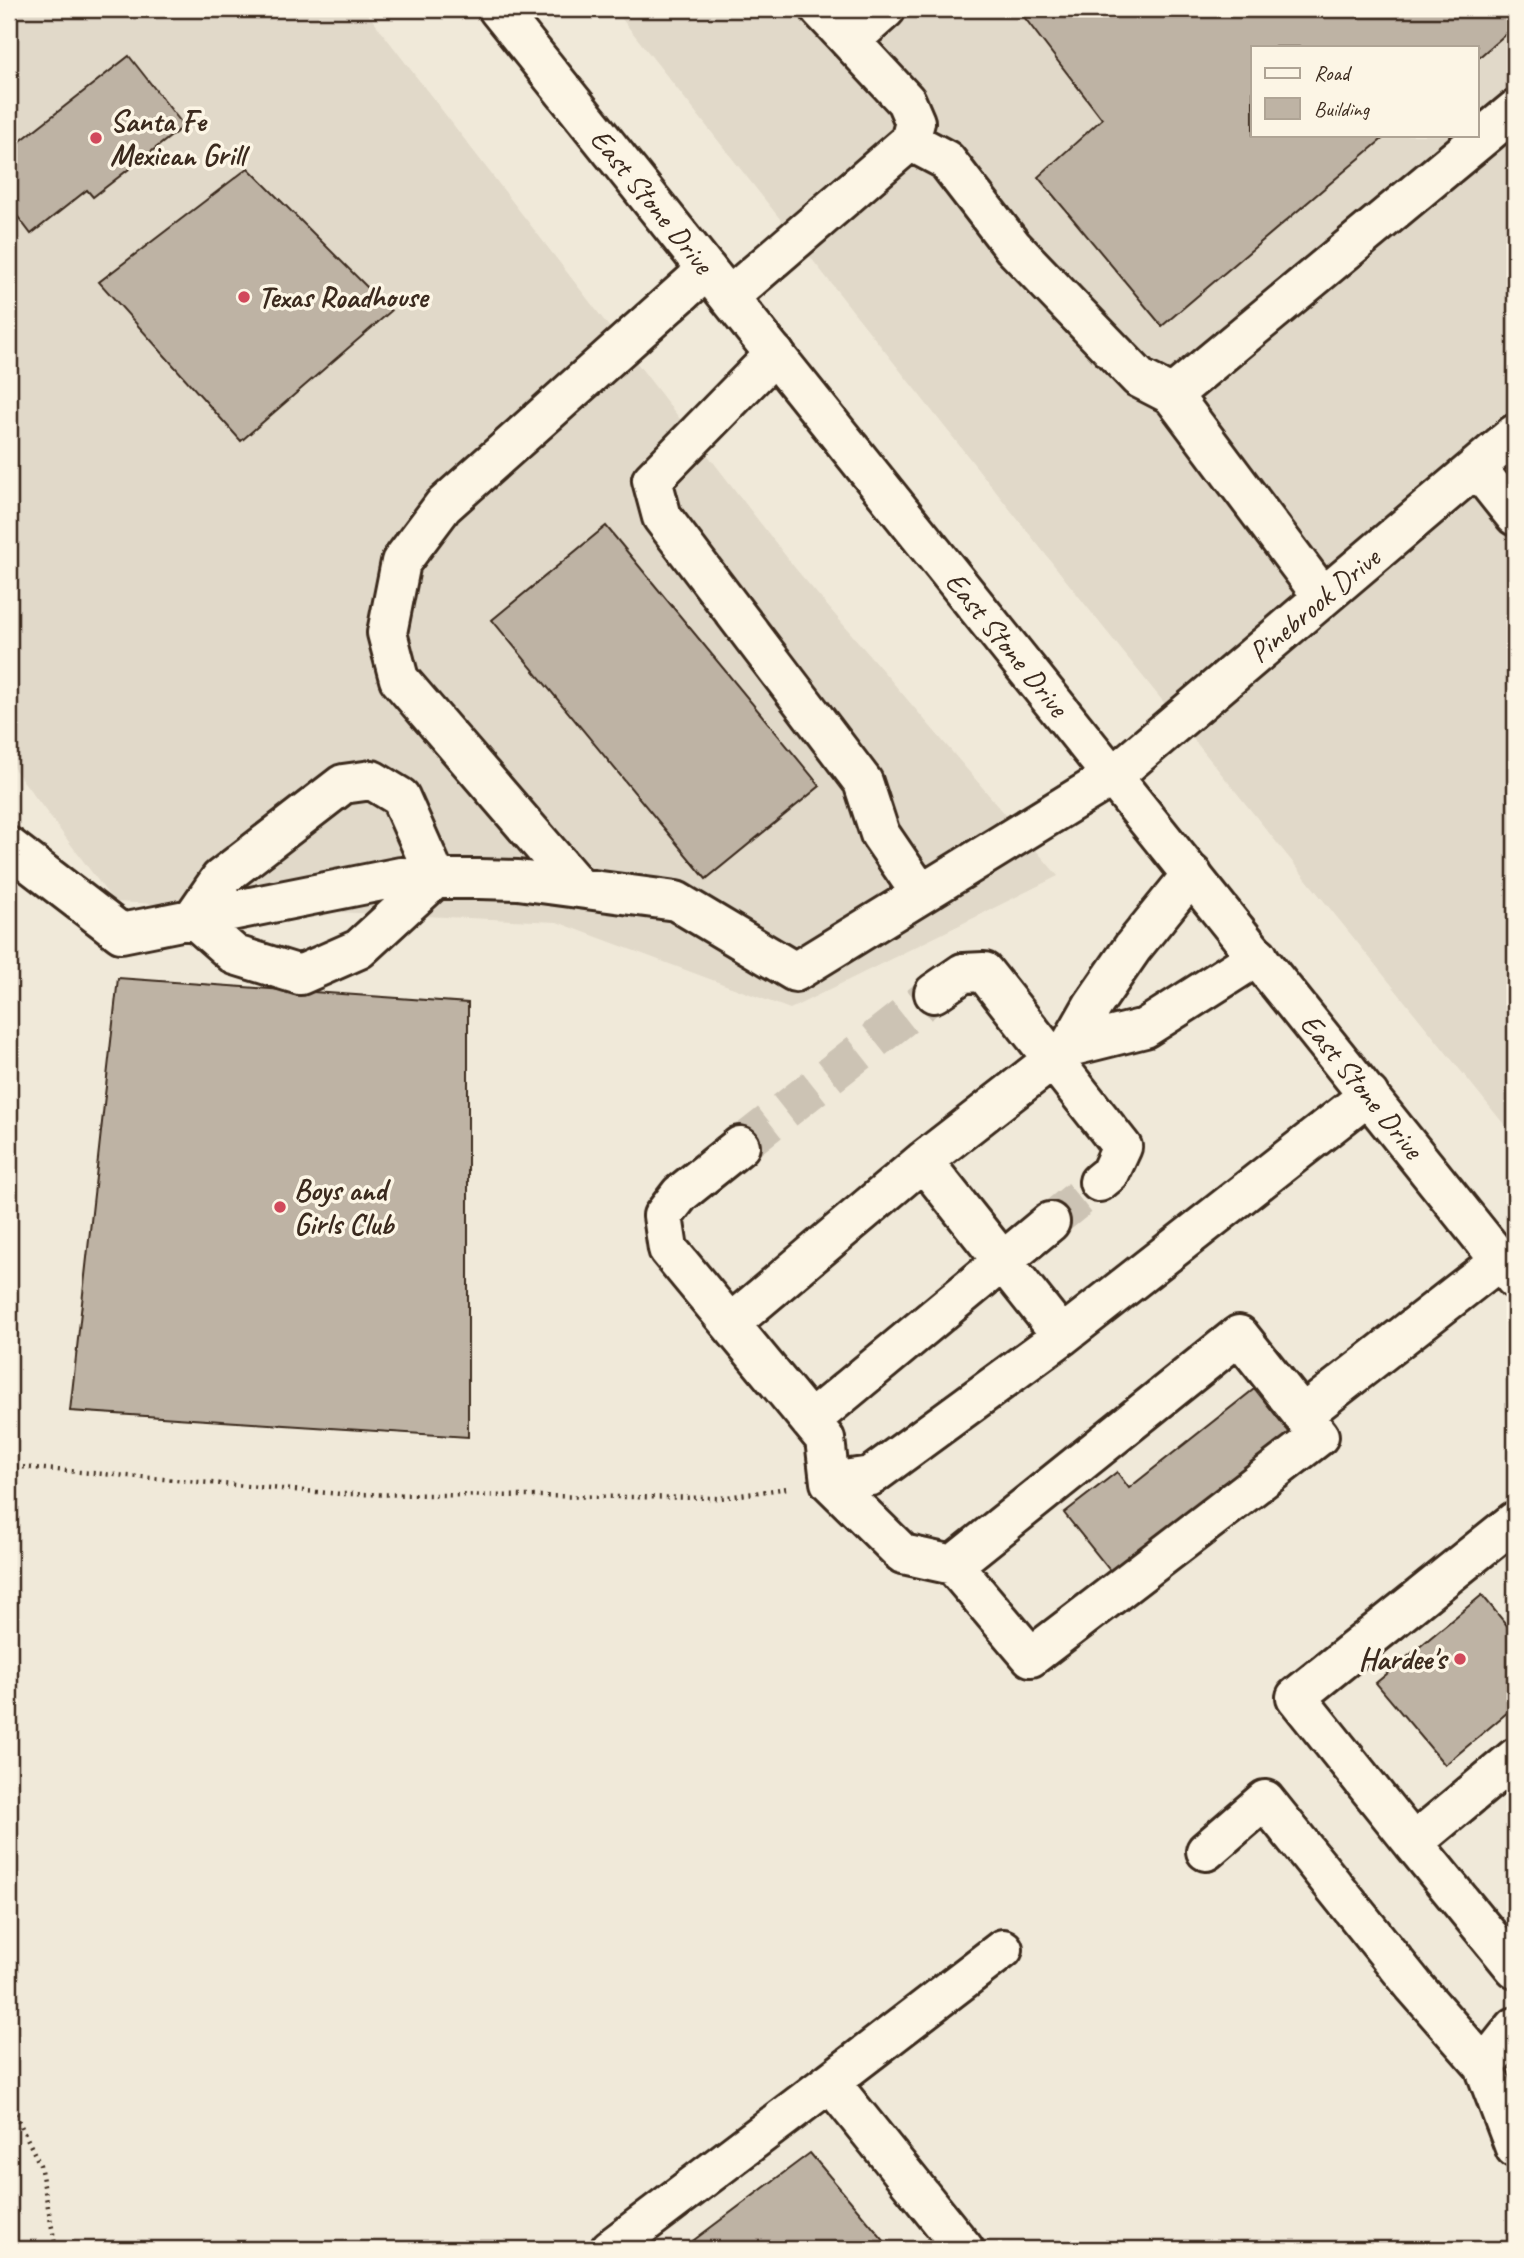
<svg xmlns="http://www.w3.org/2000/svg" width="1524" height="2258" viewBox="0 0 1524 2258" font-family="Caveat,sans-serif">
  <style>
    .built { fill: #e1d9c9; fill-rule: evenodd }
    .building { fill: #beb3a4; stroke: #3b2a1e; stroke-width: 2 }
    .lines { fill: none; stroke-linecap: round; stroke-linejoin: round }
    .minor-tunnel { stroke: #ccc3b4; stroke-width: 38; stroke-dasharray: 38 19; stroke-linecap: butt }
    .minor-casing { stroke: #3b2a1e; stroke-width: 44 }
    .highway-casing { stroke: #3b2a1e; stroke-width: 44 }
    .path { stroke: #3b2a1e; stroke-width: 4.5; stroke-dasharray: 2 5; stroke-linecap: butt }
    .minor { stroke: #fcf5e5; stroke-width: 38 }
    .highway { stroke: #fcf5e5; stroke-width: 38 }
    .poi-dot { fill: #d1495b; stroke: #fcf5e5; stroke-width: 2.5 }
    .labels { text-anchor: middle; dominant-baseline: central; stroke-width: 7; stroke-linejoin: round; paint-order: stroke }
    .poi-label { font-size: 30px; font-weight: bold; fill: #3b2a1e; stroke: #fcf5e5; text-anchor: start }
    .street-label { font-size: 30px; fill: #3b2a1e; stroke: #fcf5e5 }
  </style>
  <rect width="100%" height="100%" fill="#f0e9d9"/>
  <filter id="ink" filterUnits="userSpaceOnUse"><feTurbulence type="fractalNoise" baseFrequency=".0143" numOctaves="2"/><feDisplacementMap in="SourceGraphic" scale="14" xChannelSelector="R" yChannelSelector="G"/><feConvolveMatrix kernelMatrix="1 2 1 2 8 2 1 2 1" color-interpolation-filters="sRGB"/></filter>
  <g filter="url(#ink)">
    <path class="built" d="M9,9h355l431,559 263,308 -268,133 -233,-87 -443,-20 -105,-140z
      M614,9h901v1129l-412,-511zM1253,47h224v88h-224z"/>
    <path class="building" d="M1018,9h497v17l-38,33v-12h-224v88h134l-225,191 -124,-149 64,-58z
      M129,56l55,70 -91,71 -6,-7 -56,44 -22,-29v-55z
      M248,168l143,143 -150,130 -142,-159z
      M606,526l214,260 -114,93 -214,-259z
      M118,978l350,25v434l-398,-26z
      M1258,1386l39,50 -181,142 -52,-65 53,-41 12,16z
      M1482,1595l33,40v71l-70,59 -69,-82z
      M810,2153l81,96h-209z"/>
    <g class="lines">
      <path class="minor-tunnel" d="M740,1146l194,-153
        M1050,1222l49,-40"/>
      <defs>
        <path id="minor" d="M850,41l36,-32
          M910,141l36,19 67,87 126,131 33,17 343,-285
          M729,297l181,-156 5,-19 -9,-21 -86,-92
          M775,354l-123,126 10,37 201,265 17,52 41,60
          M1172,395l151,202
          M1476,467l39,49
          M372,780l28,17 36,81 -77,71 -59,26 -65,-20 -42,-37 27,-39 123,-95z
          M9,847l112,86 280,-56 117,3 158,21 119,71 318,-196 402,-342
          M579,888l-180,-209 -12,-46 14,-71 42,-56 264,-236
          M934,993l29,-20 21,-1 138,175 -12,26 -11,9
          M1069,1047l76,-19 113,-72
          M740,1146l-60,48 -17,22 5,33 157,190 5,43 73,72 50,11 78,92 288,-221 -80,-101 -286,230
          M923,1161l139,175
          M730,1324l193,-163 146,-114 24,-42 40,-58 59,-73
          M1302,1415l198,-155
          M810,1421l240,-199
          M830,1482l41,-6 191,-140 307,-241
          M1515,1521l-219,176 117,146 102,-85
          M1413,1843l102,125
          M1206,1851l59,-51 149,186 70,80 31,-39
          M1484,2066l31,82
          M830,2082l173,-133
          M610,2249l220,-167 134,167"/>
        <path id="highway" d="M498,9l1017,1270"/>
      </defs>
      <use href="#minor" class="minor-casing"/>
      <use href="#highway" class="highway-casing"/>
      <path class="path" d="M9,1466l332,28 379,4 68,-10
        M9,2101l31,64 16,84"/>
      <use href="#minor" class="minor"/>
      <use href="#highway" class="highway"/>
    </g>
  </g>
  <g class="poi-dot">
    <circle cx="96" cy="138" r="7"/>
    <circle cx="244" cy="297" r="7"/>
    <circle cx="280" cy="1207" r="7"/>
    <circle cx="1460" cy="1659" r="7"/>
  </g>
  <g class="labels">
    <g class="poi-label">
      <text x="110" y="121">Santa Fe<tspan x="110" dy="34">Mexican Grill</tspan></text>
      <text x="258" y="297">Texas Roadhouse</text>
      <text x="294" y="1190">Boys and<tspan x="294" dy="34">Girls Club</tspan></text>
      <text x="1446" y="1659" text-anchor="end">Hardee's</text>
    </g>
    <g class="street-label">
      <text transform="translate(652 201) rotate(51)">East Stone Drive</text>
      <text transform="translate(1314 605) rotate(-40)">Pinebrook Drive</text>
      <text transform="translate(1007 644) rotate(51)">East Stone Drive</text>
      <text transform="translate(1362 1086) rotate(51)">East Stone Drive</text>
    </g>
  </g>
  <rect width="1524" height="2258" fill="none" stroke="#fcf5e5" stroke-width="35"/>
  <rect x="18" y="18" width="1489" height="2223" fill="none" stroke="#3b2a1e" stroke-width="2.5" filter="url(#ink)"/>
  <rect x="1251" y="46" width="228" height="91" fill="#fcf5e5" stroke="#afa495" stroke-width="2"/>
  <rect x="1265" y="68" width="35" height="10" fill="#fcf5e5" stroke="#afa495" stroke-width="2"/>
  <text x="1314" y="80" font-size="21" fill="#3b2a1e">Road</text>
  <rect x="1265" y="98" width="35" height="21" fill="#beb3a4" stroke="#afa495" stroke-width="2"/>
  <text x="1314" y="116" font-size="21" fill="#3b2a1e">Building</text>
</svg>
